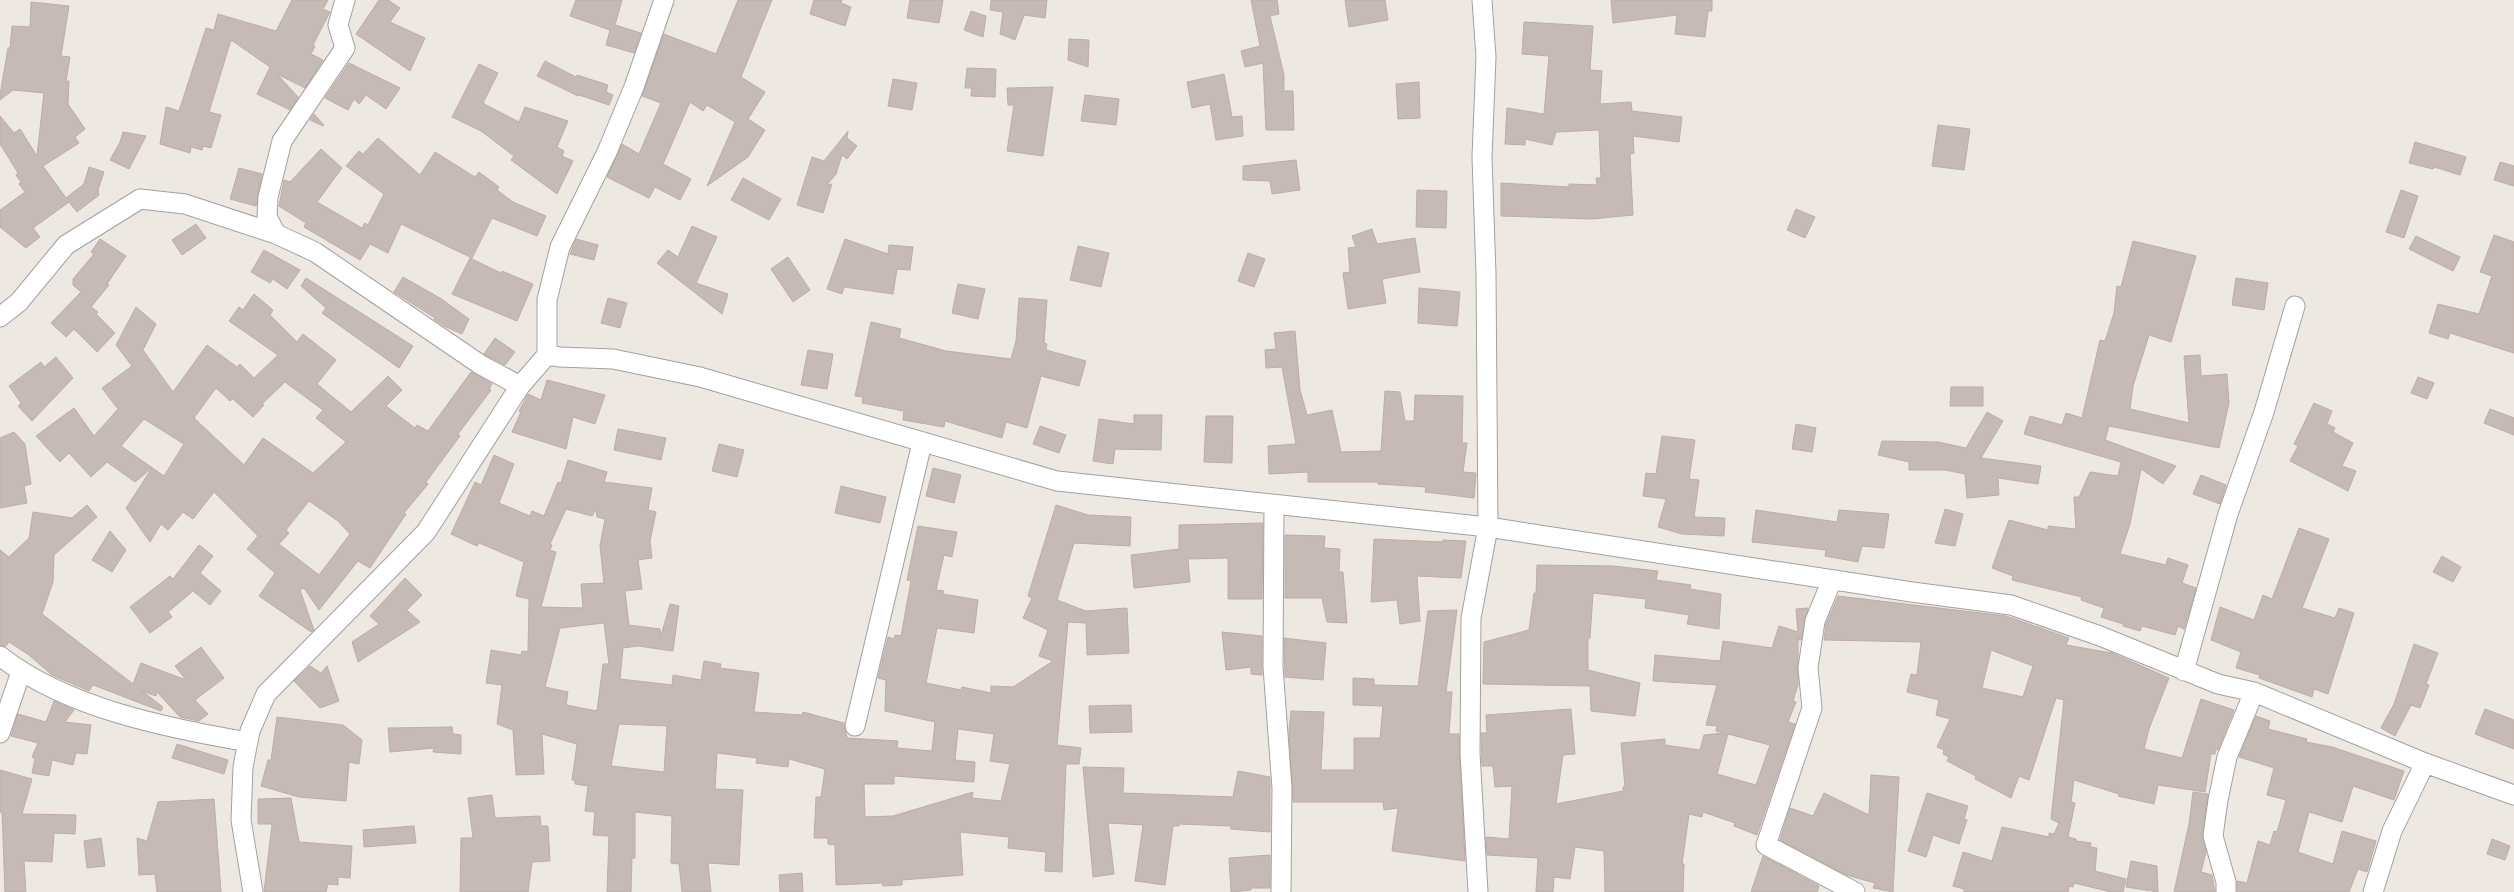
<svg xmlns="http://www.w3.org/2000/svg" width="2514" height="892" viewBox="0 0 2514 892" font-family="Manrope,sans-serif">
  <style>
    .building { fill: #c5bab6; stroke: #bfaca5; fill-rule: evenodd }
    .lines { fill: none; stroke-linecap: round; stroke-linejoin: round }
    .minor-casing { stroke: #a1a1a1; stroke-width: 21 }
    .minor { stroke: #fff; stroke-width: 19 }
  </style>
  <rect width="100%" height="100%" fill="#eee8e3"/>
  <path class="building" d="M292,0h36l-5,9 7,3 -17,33 2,1 -4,8 12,6 -18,28 -28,-14 21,23 -8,13 -33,-16 13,-27 -39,-27 -22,72 12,3 -10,33 -8,-2 -1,4 -11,-3 -1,6 -30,-9 6,-37 13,4 27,-83 8,2 4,-16 58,17z
    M379,0h9l12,8 -10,14 35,16 -15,33 -54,-37z
    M576,0h46l-7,25 26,8 -7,20 -28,-8 4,-15 -40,-14z
    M738,0h34l-31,77 24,15 -17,27 17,11 -17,27 -41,29 28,-64 -28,-17 -4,6 -13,-9 -27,62 28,15 -11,21 -25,-13 -6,11 -42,-21 15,-33 17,10 22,-51 -19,-7 22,-62 52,20z
    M814,0h28l-1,3 10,4 -6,19 -35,-12z
    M910,0h33l-4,23 -32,-5z
    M991,0h56l-2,18 -21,-3 -9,25 -15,-6 3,-22 -13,-2z
    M1251,0h26l2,14 -9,2 14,59v16h9l1,39h-28l-3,-67 -18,4 -4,-16 19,-5z
    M1345,0h40l3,20 -39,7z
    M1611,0h101v11h-4l-3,26 -30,-3 2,-19 -64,8z
    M31,2l38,4 -8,50 9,1 -4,24h3l-1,23 17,25 -10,8 4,6 -36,23 23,32 18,-14 5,-17 15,5 -6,18 1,5 -22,17 -8,-10 -36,26 7,9 -14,11 -26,-21v-17l25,-18 -6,-8 2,-2 -5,-7 2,-2 -18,-29v-28l14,17 6,-4 17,27 7,-63 -31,-3 -13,10v-5l8,-47h2l2,-22 18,1z
    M971,11l15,5 -3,21 -19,-7z
    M1524,22l69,4 -3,44 12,1 -2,33 31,-2 1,9 50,6 -3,25 -46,-6 1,17 -4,1 3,61 -41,4 -91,-3v-33l68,4v-3l28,1 -1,-7h5l-2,-48 -43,2 -4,13 -27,-6v6l-20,-1 2,-36 37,6 5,-58 -27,-2z
    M1069,39l20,1 -1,27 -20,-7z
    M545,61l31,16 1,-2 31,10 -2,7 7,3 -4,10 -30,-10 -1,1 -41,-20z
    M349,63l51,25 -14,21 -20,-14 -7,9 -5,-5 -6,11 -23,-12z
    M479,64l19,9 -15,30 5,3 31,16 6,-15 43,14 -11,26 7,4 -2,5 11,5 -16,33 -46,-34 3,-4 -33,-25 -29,-14z
    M967,68l29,1 -1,28 -24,-1 1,-8h-7z
    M1224,74l8,43 10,-1 1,20 -27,4 -6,-36 -18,4 -5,-26z
    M893,79l24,4 -5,27 -24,-4z
    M1419,82l1,36 -22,1 -2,-35z
    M1053,87l-10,69 -36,-5 7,-46h-6l-1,-17z
    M1085,95l34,4 -3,26 -35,-4z
    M314,114l10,11 -1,1 -13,-6z
    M1938,125l32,4 -6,41 -32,-4z
    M848,131l-1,7 10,8 -10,13 -5,-4 -6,19 -9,11 5,-1 -9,29 -26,-8 15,-48 12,4z
    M123,132l23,4 -17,33 -19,-9 10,-18z
    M378,138l42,37 15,-23 40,25 4,-5 20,15 -2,3 16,12 33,14 -9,20 -45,-18 -20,40 -71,-34 -13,29 -18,-9 -10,16 -56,-33 2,-4 -27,-17 5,-26 6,2 31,-33 21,19 -25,34 45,26 3,-5 3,2 16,-31 -38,-28 13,-15 4,3z
    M2415,142l51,15 -6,18 -26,-8 -1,2 -24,-6z
    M1296,160l4,30 -28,4 -2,-13 -27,-1v-14z
    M2500,162l14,4v20l-20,-6z
    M239,168l23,6 -6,32 -26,-7z
    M743,178l38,21 -12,21 -38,-20z
    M1417,190l30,1 -1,37 -30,-1z
    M2401,190l17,6 -14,42 -18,-6z
    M1796,209l19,8 -10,21 -18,-8z
    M196,224l10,14 -24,17 -10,-15z
    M692,226l25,11 -21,46 32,11 -6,20 -65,-51 11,-13 10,7z
    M1372,229l5,15 38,-6 5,34 -38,7 4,24 -38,6 -5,-36 7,-1 -2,-24 8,-1 -4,-11z
    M2494,235l20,7v111l-64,-20 -2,6 -19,-6 9,-29 41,10 13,-38 -12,-4z
    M2416,236l44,21 -7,14 -44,-22z
    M100,239l26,17 -19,28 2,1 -18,22 7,5 -2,2 19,19 -18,19 -23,-23 -8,8 -15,-14 30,-31 -8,-7v-6l21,-25 -3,-2z
    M576,239l22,6 -4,15 -24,-6z
    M845,239l43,15 1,-9 24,2 -3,23 -13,-1 -4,25 -49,-7 -2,7 -15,-5z
    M2133,241l63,15 -25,86 -22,-7 -16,51 -3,23 59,14 -5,-67 16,-1 1,21 26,-2 2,29 -10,45 -110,-22 -4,14 71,26 -13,18 -22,-15 -11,55 -10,30 46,11 2,-7 20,7 -6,18 14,5 -12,41 -6,-3 -3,9 -33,-9 -2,5 -17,-5v-2l-22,-7 3,-9 -23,-8 1,-3 -70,-17 1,-4 -21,-8 17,-48 39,10v-4l28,3 -2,-32h5l11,-25 28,4 3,-14 -97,-28 6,-18 32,9 4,-12 16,5 18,-78 5,1 9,-28 3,-27 4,1z
    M1078,246l31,7 -8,34 -31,-7z
    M264,250l36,20 -13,19 -14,-10 -3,4 -19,-11z
    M1248,253l17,6 -11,28 -16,-6z
    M788,257l22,33 -17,12 -22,-33z
    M470,258l31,15 1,-2 31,13 -16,37 -65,-27z
    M403,277l37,21 29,21 -7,15 -18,-8 -10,-7 1,-1 -41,-26z
    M306,278l107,68 -14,22 -77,-55 4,-5 -25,-22z
    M2236,278l32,5 -4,27 -32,-5z
    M958,284l27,5 -7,30 -26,-6z
    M1419,288l41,4 -3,34 -39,-3z
    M254,294l19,16 -3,5 27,27 6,-8 33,26 -19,24 34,28 37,-36 14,14 -16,16 29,22 2,-3 11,6 43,-59 21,12 -3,5 2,1 -33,44 2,2 -34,46 2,2 -24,29 2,1 -36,54 -12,-7 -39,49 -15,-22 -4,2 14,40 -3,2 -52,-36 16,-23 -28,-24 11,-13 -44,-44 -21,27 -10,-7 -15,18 -7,-6 -11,18 -24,-34 26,-40 -17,14 -28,-20 -16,15 -22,-24 -9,9 -24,-26 38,-28 20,28 24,-27 -16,-21 30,-22 -16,-21 20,-38 20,17 -13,26 30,42 34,-47 30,22 3,-3 14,14 24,-23 -49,-34 10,-14 4,3zM285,382l38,28 -7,8 30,24 -33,31 -50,-35 -19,27 -50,-47 22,-30 14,13 3,-2 20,18 11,-12 -2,-1zM144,419l40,25 -20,32 -43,-30zM309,501l29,20 12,13 -31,41 -40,-31 10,-11 -3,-3z
    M608,298l19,5 -7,25 -19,-5z
    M1019,298l28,2 -3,43 3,1 -1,6 40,11 -7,25 -38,-10 -14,52 -21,-6 -4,16 -57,-17 -1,6 -41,-7 1,-9 -42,-8 1,-6 -8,-1 16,-74 30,7 -2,9 47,13 65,8 5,-18z
    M1295,331l5,59 7,25 25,-5 9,42 40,-1 4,-60 15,1 5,29h9l1,-26 48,1 -1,47h5l-4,29 13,1 -2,25 -49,-6 1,-5 -48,-3v-2h-70v-10l-39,2 -1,-28 28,-2 -14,-77 -16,1 -1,-18 11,-1 -2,-16z
    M495,338l20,14 -10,13 -21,-11z
    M808,350l25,4 -6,35 -26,-4z
    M56,357l17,21 -41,43 -14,-15 3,-3 -12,-17 32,-24 3,5z
    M2418,377l16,6 -7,16 -16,-6z
    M547,380l58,15 -10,29 -22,-7 -7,32 -54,-17 9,-20 -2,-1 9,-17 13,6z
    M1951,387h32v19h-33z
    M2314,403l18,8 -5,13 8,4 -2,4 20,11 -11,23 14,5 -8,20 -58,-30 8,-15 -4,-2z
    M2490,409l24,9v17l-30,-12z
    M1987,412l16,9 -22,37 60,8 -3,18 -40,-6 1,17 -32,3 -2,-24 -20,-4h-36v-8l-31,-7 4,-14 56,1 28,6z
    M1134,415h28l-1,35 -46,-1 -2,15 -20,-3 6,-42 35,5z
    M1206,416h27l-1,47 -28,-1z
    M1796,424l20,4 -4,24 -20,-3z
    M1040,426l26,9 -7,18 -26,-9z
    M618,429l48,9 -5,22 -47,-10z
    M14,432l11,12 6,40 -7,2 3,17 -27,5v-70z
    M1662,436l33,4 -6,39 10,1 -5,37 31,1 -1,18 -42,-2 -24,-7 8,-28 -23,-3 3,-23 10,1z
    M719,444l25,6 -7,27 -25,-6z
    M494,455l20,9 -15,39 31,13 2,-5 12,5 14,-34 3,1 7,-23 39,12 -3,10 48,6 -4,22 8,2 -6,29 2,17 -14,2 4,29 -17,2 4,34 31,4 1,7 9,-32 9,2 -6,45 -35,-5 -15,2 -3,31 52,6 1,-10 28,5 3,-19 17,3 -1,4 39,5 -5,39 48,3 1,-3 41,11 3,15 51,3 -1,7 35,3 3,-29 -50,-11 1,-31 -8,-2 10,-41 6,2 1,-4 6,1 10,-55 -4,-1 11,-54 39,6 -5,25 -8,-2 -8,35 8,1 -1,3 35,6 -4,33 -37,-5 -11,55 35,7 1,-3 29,6v-7l22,1 40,-26 -14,-5 9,-26 -25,-12 9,-20 -4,-2 28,-91 32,10 43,2 -1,29 -56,-3 -17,57 29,11 41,-3 2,45 -42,2 -1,-32 -18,-1 -11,123 24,3 -2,16h-13l-4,108 -17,-1 1,-19 -38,-4 1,-11 -49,-5 3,43 -61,5v5l-19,1 -1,-3 -46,2 -1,-40 -7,-1v-6h-14l2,-41h5l4,-28 -36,-10 -1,8 -32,-4 1,-5 -40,-5 -2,36 28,1 -4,75 -31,-2 3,29h-29l-3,-28 -8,-1 1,-47 -37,-4v46h-3l-1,34h-24l2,-56 -16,-1 2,-23 -10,-1 3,-25 -13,-2v-4h-3l5,-36 -35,-10 2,40 -28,1 -3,-45 -16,-6 5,-39 -16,-2 5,-33 30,5 1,-4 6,1 1,-53 -13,-3 8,-34 -45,-19 -2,3 -26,-12 24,-52 6,3zM566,509l26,7 4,-7 1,8 8,2 -5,27 4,37 -23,1 2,24 -42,-1 15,-55 -6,-2 2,-5 -2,-1zM604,623l5,41h-6l-6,47 -31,-6 2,-13 -23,-5 15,-59zM619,724l48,2 -3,46 -53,-6zM958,729l36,5 -4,27 20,3 -9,37 -29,-3 1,-6 -80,24 -28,1 -1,-33h30v-8l80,6 1,-20 -20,-2z
    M933,468l28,7 -7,28 -28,-7z
    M2201,475l25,10 -6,19 -27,-10z
    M841,486l45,11 -6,26 -45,-10z
    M87,505l10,12 -43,38 -1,27 -11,32 91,70 8,-21 45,17 -11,-14 26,-19 23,31 -29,22 13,14 -9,7 -19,-4 -23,-25 -1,4 -14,-5 21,16 -2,4 -68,-26 -4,6 -37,-16 -23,-20 -20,-13 -3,4 -6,-1v-95l9,7 20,-19 4,-26 39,6z
    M1945,509l18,5 -8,32 -20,-3z
    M1756,510l81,12 2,-12 50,4 -5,34 -22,-2 -4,16 -33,-6 1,-6 -74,-8z
    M1263,523l-1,76h-34v-41l-40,1 2,23 -56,6 -3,-33 48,-6v-24z
    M2299,528l30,11 -27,69 33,10 4,-10 15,5 -26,81 -14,-5 -2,8 -53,-19 1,-3 -24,-7 5,-16 -30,-12 9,-33 34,13 9,-25 9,4z
    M110,531l16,19 -14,22 -20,-12z
    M1285,535l40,1 -1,12 16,1 -1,23h4l4,51 -20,-1 -5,-24h-37z
    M1374,539l68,3 1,-2 23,1 -5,37 -44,-2 3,45 -20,3 -3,-24 -26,2z
    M199,545l14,11 -13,17 21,18 -11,14 -17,-14 -25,21 4,5 -22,16 -20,-26 40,-31 3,3z
    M2442,556l19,11 -8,15 -20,-10z
    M1537,565l76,1 45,5 -2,9 35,5 -1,4 31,5 -2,35 -32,-5 2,-9 -44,-7 1,-9 -53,-6 -3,45h-2v32l52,13 -5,33 -44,-5 -1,-25 -107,-2 1,-42 45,-12 5,-37h2z
    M405,578l17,17 -15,15 13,12 -62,40 -6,-20 27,-18 -9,-8z
    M1838,596l168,20 63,22 -3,7 46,8 57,25 -20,51 -5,20 38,9 19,-59 33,11 -16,40 -2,-1 -1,5h-4l-6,38 -47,-7 -4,19 -36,-8 1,-2 -45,-14 -3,22 4,1 -7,34 8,2v2l15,2 -1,4 7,1 -2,23 31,8 -3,13h-12l-37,-9 -1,4 -4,-1 -1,6h-104v-3l-11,-3 10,-34 29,9 10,-34 47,10v-4l5,1 5,-11 -8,-4 13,-119 -8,-2 -27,82 -10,-4 -8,22 -36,-19 1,-3 -29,-15 2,-4 -6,-3 1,-4 -7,-3 13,-28 -14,-4 3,-15 -32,-8 4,-18 6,1 4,-33 -97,-2 2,-16zM1991,650l42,16 -10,31 -41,-9z
    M1808,608l-7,32h-2l-1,-5v50l-5,16 3,1 -8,20 7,2 -38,111 -23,-9 1,-3 -32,-11 -1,5 -13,-3 -7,50h2l-1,28h-78l-1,-41 -29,-4 -5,32 -16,-2 -1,15h-17l2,-34 -51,-3 -1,-18 23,2 3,-53 -17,1 -2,-21h-11l-1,-33h6l-1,-18 85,-6 4,45 -12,1 -7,49 67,-13v-4h2l-4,-44 44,-4v6l35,5 4,-15 20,-2 -8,-2 1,-5 -11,-1 11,-40 -64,-4 2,-26 65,6 3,-20 49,7 7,-22 19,6 -2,-23zM1728,734l42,11 -14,40 -39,-11z
    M1457,610l-11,82h6l-3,42h10l6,127 -73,-10 6,-43 -14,2 -1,-8h-90l-4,-70 2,-21 33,1 -3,58h33v-32h26l3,-32 -30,-1v-27l21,1v6l44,1 10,-75z
    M1222,632l40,4v39l-11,-1v-7l-25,3z
    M1284,638l42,5 -3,37 -38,-3z
    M2414,644l24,9 -12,31 3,1 -9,23 -9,-3 -16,31 -14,-8 13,-24z
    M310,666l11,7 6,-7 12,35 -19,7 -26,-27z
    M54,701l20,9 -9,12 26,3 -4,29 -11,-1 -3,12 -21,-5 -3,16 -17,-3 3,-14 -3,-2 6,-14 -27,-7 7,-22 28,8z
    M1131,705l1,27 -42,1 -1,-27z
    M2485,709l29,11v29l-39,-15z
    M2256,716l14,5 -2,8 39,10 -1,3 26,5 72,24 -10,29 -41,-14 -11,36 -33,-10 -11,40 35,12 9,-33 34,10 -9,31 -9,-3 -9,23h-112v-11l10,2 11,-42 12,4 4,-14 3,1 9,-32 -19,-5 7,-27 -35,-11z
    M277,717l66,8 19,15 -3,24 -10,-2 -3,39 -47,-4 -38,-11 7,-26h3z
    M452,727l1,7 8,1v19l-28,-2 1,-4 -44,4 -2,-24z
    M177,744l51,16 -4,14 -52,-16z
    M1083,767l41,1 -1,25 110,4 5,-26 32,6v55l-39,-3v-3l-52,-2v2h-6l-8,59 -30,-4 8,-56 -35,-2 6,51 -21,3z
    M0,770l32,9 -10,35 54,1 -1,19 -21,-1 -2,29 -28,-1 2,31h-21l-3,-80h-2z
    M1871,775l28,2 -6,115 -20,-4 2,-5 -29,-8 -66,-35 10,-32 23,8 11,-23 45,22z
    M2193,792l15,2 -6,41 4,17 -5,20 11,3 3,17h-41l15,-68z
    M1927,793l41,13 -4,13 3,1 -8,24 -26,-9 -7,22 -18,-6z
    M492,795l3,23 45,-2 1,10h7l2,35 -18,1 -4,30h-68l1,-54h12l-5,-40z
    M291,798l8,44 53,4 -2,32 -12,-1v8l-10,-1 -2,8h-62l8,-68h-14v-25z
    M214,799l7,93h-64l-2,-18 -16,1 -2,-37 10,3 11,-39z
    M414,826l2,17 -52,4 -1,-17z
    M101,838l4,28 -18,2 -3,-27z
    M2492,839l18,7 -5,14 -18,-6z
    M1270,855v33h-19v2l-20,2 -2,-34z
    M1763,856l56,30 -2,6h-66z
    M2131,861l26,5 1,26 -32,-5z
    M802,873l1,19h-23l-1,-17z"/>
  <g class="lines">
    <defs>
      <path id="minor" d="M276,234l-9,-17 1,-20 14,-56 63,-93 -7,-23 7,-25
        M0,317l19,-15 47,-57 74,-46 45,5 91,30 39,18 166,113 39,21
        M547,355v-55l13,-53 47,-95 27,-65 30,-87
        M1274,505l-1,162 9,121 -1,104
        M1832,580l-17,41 -7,47 4,40 -46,137 89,47
        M0,656c66,52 167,72 248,86
        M2184,671l44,-157 36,-102 31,-106
        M855,726l67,-283
        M0,733l21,-61
        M253,892l-12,-72 2,-53 7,-36 16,-37 160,-162 94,-146 27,-31 13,2 53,2 87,18 357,104 431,46 424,65 99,13 89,31 118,48 36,8 171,71 89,32
        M1478,892l-8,-139 1,-135 17,-91 -2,-253 -4,-117 4,-100 -4,-57
        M2226,892v-10l-13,-46 5,-36 9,-43 27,-65
        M2373,892l19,-61 33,-68"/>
    </defs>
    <use href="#minor" class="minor-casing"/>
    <use href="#minor" class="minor"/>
  </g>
</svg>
